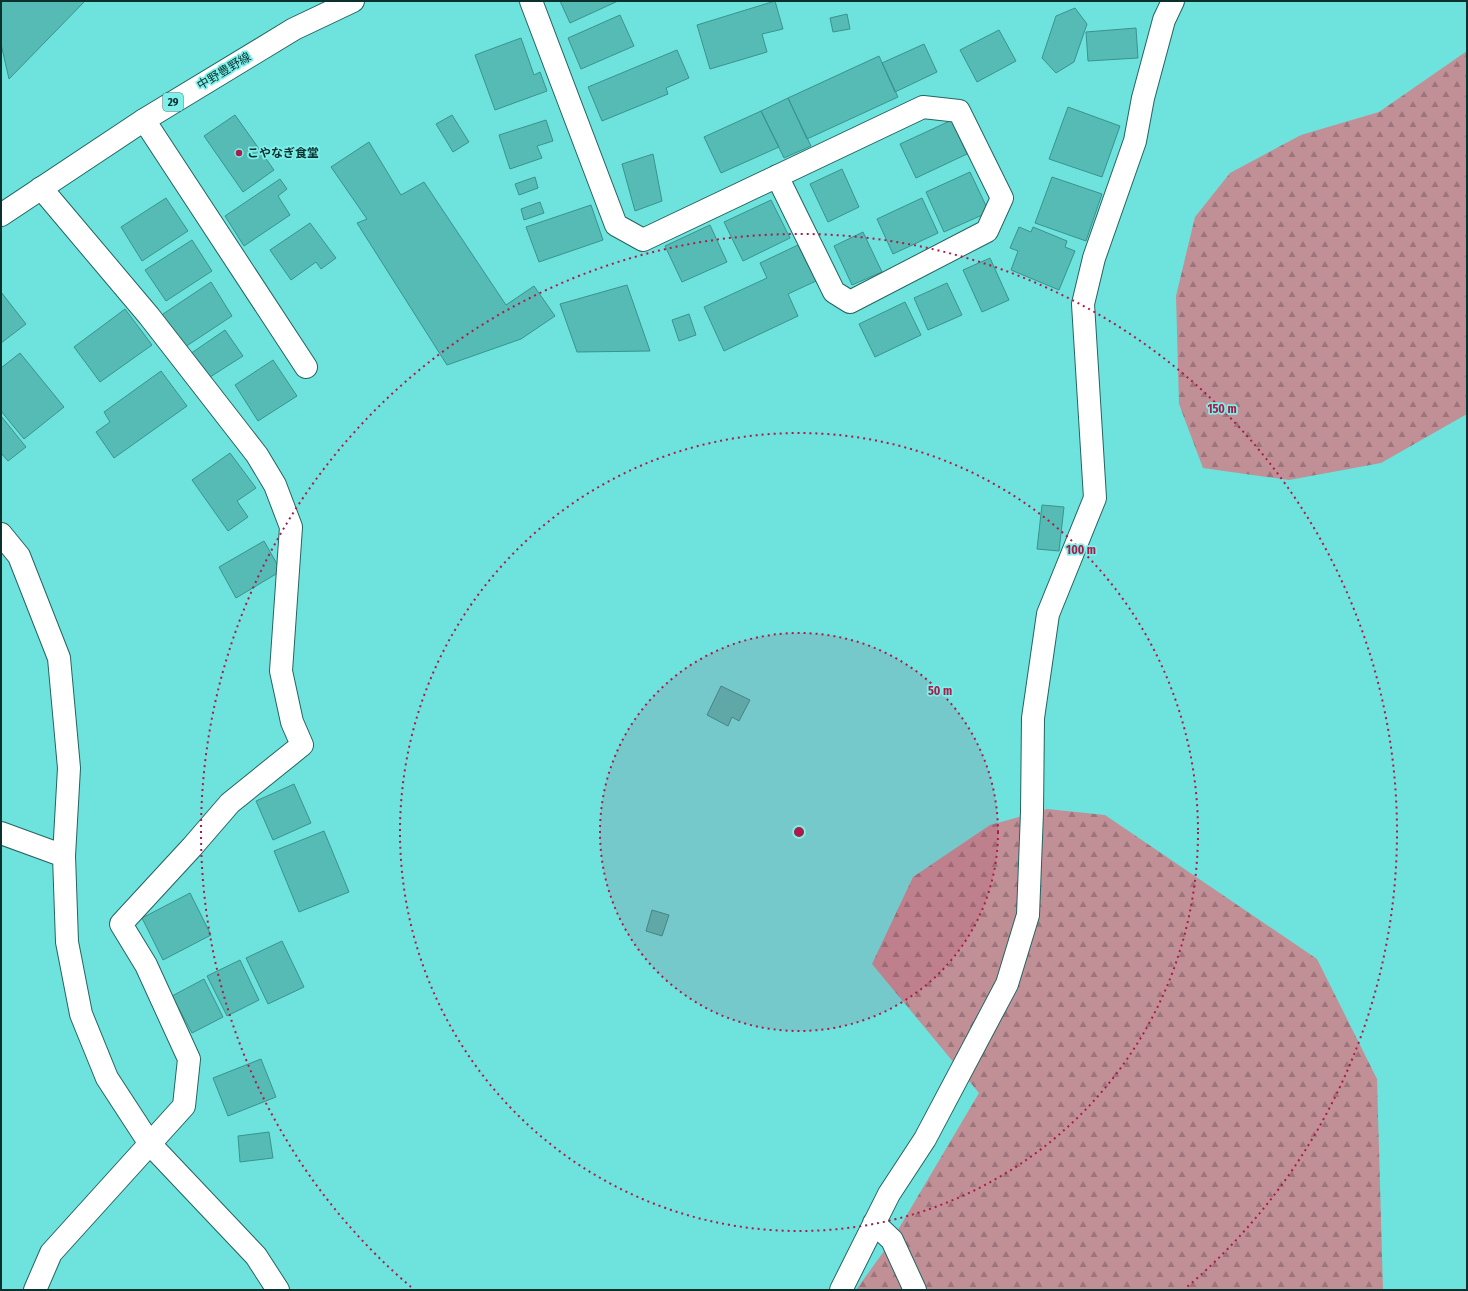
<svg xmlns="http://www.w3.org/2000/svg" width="1468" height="1291" viewBox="0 0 1468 1291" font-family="'Fira Sans Condensed','Noto Sans JP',sans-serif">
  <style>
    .forest { fill: url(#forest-firs) }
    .building { fill: #56bbb5; stroke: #39938e }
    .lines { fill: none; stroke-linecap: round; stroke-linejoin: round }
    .minor-casing { stroke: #256460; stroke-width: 24 }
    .major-casing { stroke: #256460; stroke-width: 24 }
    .minor { stroke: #fff; stroke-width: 22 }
    .major { stroke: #fff; stroke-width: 22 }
    .ring { fill: none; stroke: #ad1a48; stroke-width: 2; stroke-dasharray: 2 4 }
    .poi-dot { fill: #ad1a48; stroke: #7cf0e9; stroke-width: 1.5 }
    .labels { text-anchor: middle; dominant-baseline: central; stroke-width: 3.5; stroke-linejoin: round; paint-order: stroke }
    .shield { fill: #7cf0e9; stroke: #2d6a67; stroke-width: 1 }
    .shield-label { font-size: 11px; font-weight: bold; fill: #0b312f }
    .street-label { font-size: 12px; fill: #0b312f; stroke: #7cf0e9 }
    .poi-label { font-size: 12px; font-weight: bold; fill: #0b312f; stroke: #7cf0e9; text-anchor: start }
    .centre { fill: #ad1a48; stroke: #7cf0e9; stroke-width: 2 }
    .ring-label { font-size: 12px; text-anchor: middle; font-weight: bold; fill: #ad1a48; stroke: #7cf0e9; stroke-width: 3.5; stroke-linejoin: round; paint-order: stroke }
  </style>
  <defs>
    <pattern id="forest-firs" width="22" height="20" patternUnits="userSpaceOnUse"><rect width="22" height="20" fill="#c18f96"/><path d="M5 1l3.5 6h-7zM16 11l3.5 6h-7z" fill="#9b757b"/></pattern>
  </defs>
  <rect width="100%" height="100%" fill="#6ee2dc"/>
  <path class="forest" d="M1467,51v363l-86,49 -92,17 -86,-12 -24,-64 -3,-108 19,-79 35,-44 71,-38 78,-23z
    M1047,809l58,6 212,144 60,120 6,211h-527l36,-50 87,-147 -107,-129 41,-87 77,-52z"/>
  <path class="building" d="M1,1h84l-76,78 -8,-35z
    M560,1h58l-48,22z
    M775,1l8,28 -21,5 5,18 -57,17 -13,-44z
    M1075,8l12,16 -13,38 -18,11 -14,-15 14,-42z
    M847,14l3,15 -17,3 -3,-14z
    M620,15l14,31 -53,23 -13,-31z
    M1136,28l2,30 -50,3 -2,-29z
    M999,30l17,31 -39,21 -17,-32z
    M521,38l13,37 6,-3 7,19 -52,19 -20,-55z
    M924,44l13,28 -42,20 -13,-29z
    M677,50l12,28 -23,10 2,6 -66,27 -14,-34z
    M879,56l19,41 -91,42 -19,-41z
    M788,98l23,48 -27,12 -23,-47z
    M1068,107l52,19 -18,51 -53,-18z
    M761,111l18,36 -58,26 -17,-36z
    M235,115l39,55 -31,22 -39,-56z
    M452,115l17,27 -16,10 -17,-28z
    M546,120l7,21 -16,5 5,12 -32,11 -11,-34z
    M952,120l15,34 -51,24 -16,-34z
    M369,142l32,53 23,-13 82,123 28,-19 21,30 -34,23 -74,26 -90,-142 10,-4 -36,-52z
    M653,154l9,47 -27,10 -13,-47z
    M842,169l17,38 -31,15 -18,-38z
    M970,172l19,40 -45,20 -18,-40z
    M535,177l3,11 -19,7 -4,-11z
    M1052,177l50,17 -16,47 -51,-18z
    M280,179l7,10 -9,7 12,19 -46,31 -19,-30z
    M166,198l22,33 -46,30 -21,-34z
    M922,198l16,35 -45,21 -16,-35z
    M771,200l19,38 -47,23 -19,-39z
    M540,202l4,11 -20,7 -3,-11z
    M591,205l12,35 -64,22 -13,-35z
    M310,223l26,35 -15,11 -5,-7 -25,18 -21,-30z
    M710,225l17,37 -45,20 -17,-36z
    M1019,227l12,5 2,-5 34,14 -2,6 10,4 -16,39 -48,-20 7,-19 -8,-3z
    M863,232l19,40 -30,13 -18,-39z
    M192,240l20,31 -46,30 -21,-31z
    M798,245l18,36 -28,13 10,22 -74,35 -20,-44 63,-29 -7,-15z
    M990,258l19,42 -27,12 -19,-42z
    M211,282l21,34 -50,33 -22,-33z
    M947,283l15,32 -34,15 -14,-32z
    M627,285l23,66 -73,1 -17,-48z
    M1,292l25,32 -25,19z
    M905,302l16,33 -46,22 -16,-33z
    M125,309l27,36 -52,37 -26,-35z
    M689,314l7,21 -17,6 -7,-21z
    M225,330l18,26 -36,23 -17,-25z
    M20,353l44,54 -40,32 -23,-28v-43z
    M273,360l24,36 -39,25 -23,-36z
    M161,371l26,35 -73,52 -18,-26 14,-10 -6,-10z
    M1,416l25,31 -18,14 -7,-8z
    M230,453l26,35 -19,13 11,16 -20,14 -36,-51z
    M1042,505l22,2 -5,44 -22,-2z
    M264,541l17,30 -45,27 -17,-31z
    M721,686l29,14 -11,21 -7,-4 -4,9 -21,-11z
    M294,784l17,39 -38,17 -17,-39z
    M324,831l25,61 -50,20 -25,-61z
    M190,893l21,42 -48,25 -21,-42z
    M652,910l17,5 -7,21 -16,-5z
    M282,941l22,46 -36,17 -22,-46z
    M240,960l19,40 -32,16 -20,-40z
    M204,979l19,38 -31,16 -20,-37z
    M261,1059l15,38 -48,19 -15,-38z
    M269,1132l4,26 -33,4 -2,-26z"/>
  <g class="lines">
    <defs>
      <path id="minor" d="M531,1l85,224 27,15 280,-133 36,4 43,87 -15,33 -137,71 -16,-10 -57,-116
        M144,120l162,247
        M1,534l18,22 40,102 10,110 -5,88 3,86 14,72 26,64 43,66 106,112 22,34
        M1,833l63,23
        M874,1223l18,17 23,50
        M35,1290l16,-37 133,-147 5,-47 -43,-94 -25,-41 71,-77 38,-44 72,-58 -10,-23 -11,-51 10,-144 -16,-42 -18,-30 -108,-139 -108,-128
        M841,1290l48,-96 36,-55 82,-155 21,-69 4,-103 1,-94 15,-104 47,-116 -12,-194 11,-46 41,-117 8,-43 21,-78 9,-19"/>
      <path id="major" d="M1,215l143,-95 150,-91 59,-28"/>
    </defs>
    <use href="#minor" class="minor-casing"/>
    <use href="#major" class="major-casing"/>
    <use href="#minor" class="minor"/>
    <use href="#major" class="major"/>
  </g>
  <circle cx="799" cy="832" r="199" fill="#ad1a48" fill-opacity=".12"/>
  <g class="ring">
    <circle cx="799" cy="832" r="199"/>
    <circle cx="799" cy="832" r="399"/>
    <path d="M411 1287A598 598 0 1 1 1187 1287"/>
  </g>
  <circle class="poi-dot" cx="239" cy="153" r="4"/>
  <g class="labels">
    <rect class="shield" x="163" y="93" width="20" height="18" rx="3"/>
    <g class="shield-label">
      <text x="173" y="102">29</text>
    </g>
    <g class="street-label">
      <text transform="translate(224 71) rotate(-31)">中野豊野線</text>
    </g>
    <g class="poi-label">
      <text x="247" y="153">こやなぎ食堂</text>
    </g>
  </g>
  <circle cx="799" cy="832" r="6" class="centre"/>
  <g class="ring-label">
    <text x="1222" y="413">150 m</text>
    <text x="1081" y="554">100 m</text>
    <text x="940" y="695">50 m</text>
  </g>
  <rect width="1468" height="1291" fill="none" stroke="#0b312f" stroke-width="4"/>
</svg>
